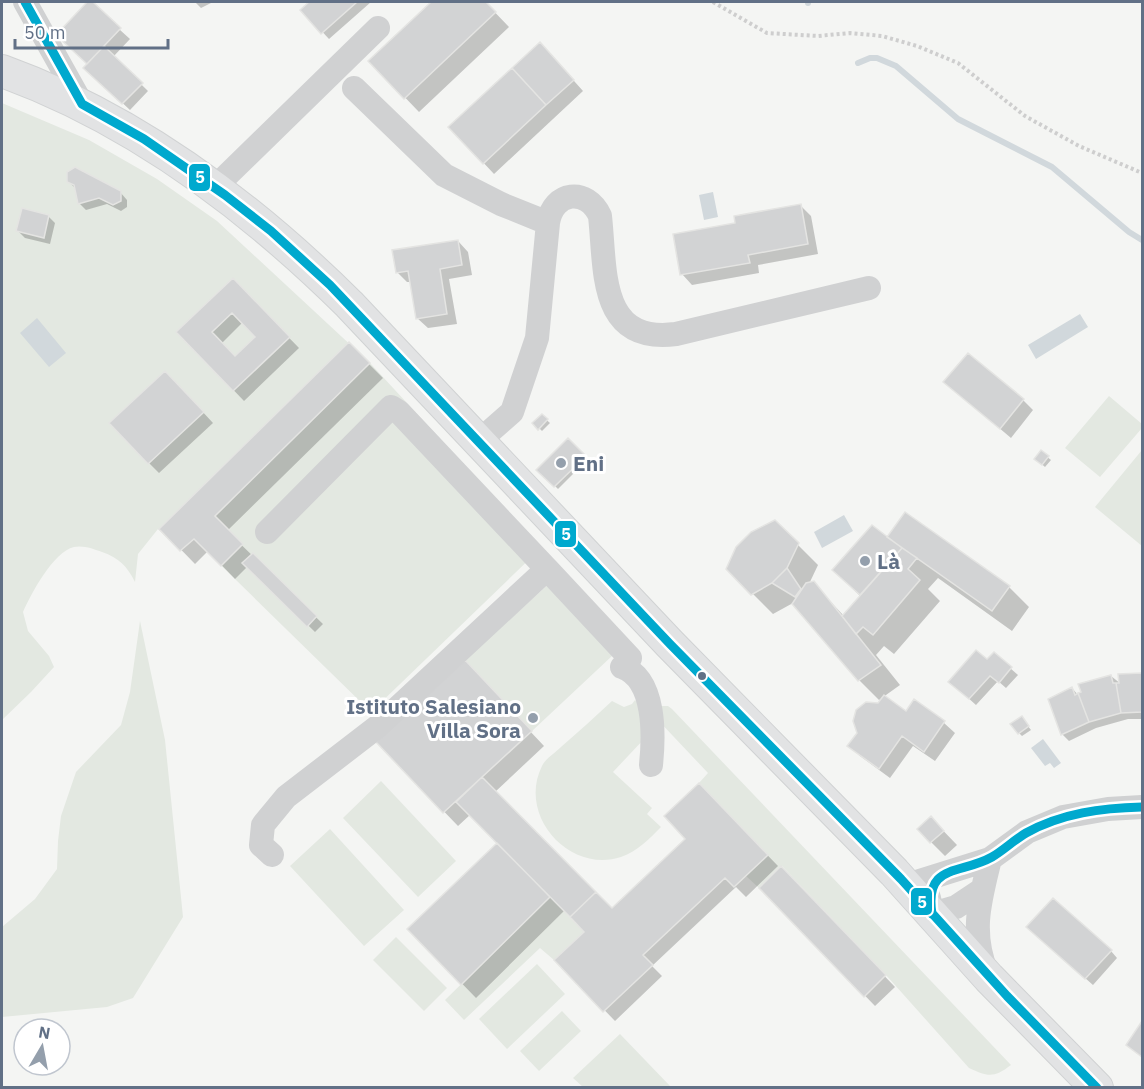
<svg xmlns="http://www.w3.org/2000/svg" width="1144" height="1089" viewBox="0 0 1144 1089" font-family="'IBM Plex Sans',sans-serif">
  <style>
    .green { fill: #e3e8e1 }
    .water { fill: #d1d8dc }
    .shadow { fill: #0003; fill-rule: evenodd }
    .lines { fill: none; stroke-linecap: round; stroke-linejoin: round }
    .stream { stroke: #d1d8dc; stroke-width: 6 }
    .building { fill: #d2d3d4; stroke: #e4e4e2; stroke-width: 1.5; fill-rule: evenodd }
    .major-casing { stroke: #d0d2d3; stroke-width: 34 }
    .path { stroke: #cecece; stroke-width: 4; stroke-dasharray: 3 3; stroke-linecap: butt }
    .minor { stroke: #d0d1d2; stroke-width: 24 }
    .major { stroke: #e2e3e4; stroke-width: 32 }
    .bus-1-casing { stroke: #fff; stroke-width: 14 }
    .bus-1 { stroke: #00a9ce; stroke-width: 9 }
    .poi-dot { fill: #949fac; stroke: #fff; stroke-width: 2 }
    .bus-dot { fill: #617086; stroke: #fff; stroke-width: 2 }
    .labels { text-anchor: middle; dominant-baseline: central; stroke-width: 6; stroke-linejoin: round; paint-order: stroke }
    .poi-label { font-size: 21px; font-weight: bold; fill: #617086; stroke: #fff; text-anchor: start }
    .line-badge { stroke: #fff; stroke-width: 2 }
    .badge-label { font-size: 16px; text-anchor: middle; font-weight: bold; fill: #fff }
  </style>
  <rect width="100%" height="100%" fill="#f4f5f3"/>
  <path class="green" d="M2,103l87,37 68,39 60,42 153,142 171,185 -170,164 -177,-173 -14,12 -22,-22 -20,25 -3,28c-8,-16 -16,-24 -33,-30 -8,-3 -19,-7 -28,-5 -21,5 -43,47 -51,65l5,19 21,25 5,11 -23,25 -29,28z
    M1109,396l33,28v4l-42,49 -35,-29z
    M1142,450v96l-47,-39z
    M563,571l65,70 -96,90 -67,-71z
    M140,621l25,119 18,177 -50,81 -26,9 -105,10v-90l33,-28 22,-30 1,-28 3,-25 15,-44 45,-47 9,-33z
    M635,700l7,8 3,30 -32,34 39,36 -5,6 14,13c-12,12 -23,24 -40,30 -51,17 -104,-41 -79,-91 3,-7 13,-13 19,-19 17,-15 34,-30 51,-46l12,6 8,-3z
    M662,706h6l4,3 339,356c-17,13 -23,12 -42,3l-83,-93 -104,-109 -23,22 -13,-12 22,-21 -69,-72 9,-10 -52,-55z
    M381,781l75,80 -38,36 -75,-79z
    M330,829l74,81 -40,36 -74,-80z
    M550,897l34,35 -30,28 -14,-12 -76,72 -19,-20z
    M396,937l51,51 -23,23 -51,-51z
    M537,964l28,30 -58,55 -28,-30z
    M562,1011l19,20 -42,40 -19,-20z
    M620,1034l51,53h-88l-10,-9z"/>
  <path class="water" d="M713,192l5,25 -14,3 -5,-25z
    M1080,314l8,13 -52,32 -8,-14z
    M37,318l29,35 -17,14 -29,-34z
    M844,515l9,16 -31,17 -8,-16z
    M1043,739l18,24 -7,5 -4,-5 -5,3 -14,-18z"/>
  <path class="shadow" d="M89,2l41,37 -17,18 35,34 -18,19 -45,-42 3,-4 -30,-29z
    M195,2h18l-12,6z
    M311,2h60l-42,37 -27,-29z
    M433,2h52l24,25 -90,85 -49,-51z
    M550,54l33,37 -89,83 -44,-47z
    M68,181l52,11 7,8v7l-6,4 -14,-7 -21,6 -7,-7 -3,-14z
    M800,205l11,11 7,38 -60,11 1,8 -67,12 -10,-11 54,-50z
    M23,210l26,7 6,6 -5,21 -25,-6 -7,-7z
    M458,241l10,11 4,23 -23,4 8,45 -29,4 -11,-10 -6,-36h-4l-10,-10z
    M233,280l66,68 -55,53 -66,-69zM243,322l14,15 -22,21 -14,-14z
    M349,344l34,34 -156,153 96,93 -8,8 -67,-66 -13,13 -27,-28 -13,13 -34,-35z
    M945,382l78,18 10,10 -22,28z
    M176,383l37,40 -54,50 -10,-10z
    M542,416l8,7 -8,8 -8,-8z
    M568,441l20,18 -30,30 -19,-19z
    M1041,452l10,8 -6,7 -9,-8z
    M775,522l43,43 -9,19 4,-1 31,33 17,-19 -27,-27 53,-31 122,48 20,20 -17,24 -74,-53 -10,11 12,12 -46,53 -10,-8 -8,9 24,30 -21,15 -20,-20 -66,-77 -20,11 -45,-45z
    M994,654l24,21 -12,13 -8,-7 -22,24 -19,-17z
    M1120,675h22v44h-14l-32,9 -27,13 -7,-7 10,-46 6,7 33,-19 10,8z
    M478,676l66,70 -49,46 117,118 75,-71 12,-54 79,81 -32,31 -10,-10 -84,79 10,10 -47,45 -59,-61 30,-28 -21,-22 -89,88 -67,-69 97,-78 -35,-37 -13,12 -80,-83z
    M914,701l30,22 11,10 -20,28 -22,-15 -23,32 -30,-22 -11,-10 57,-33z
    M1024,721l7,9 -9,6 -3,-3z
    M931,818l26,27 -12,11 -14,-14z
    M781,868l114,119 -20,19 -114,-118z
    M1035,934l76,17 6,7 -24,27z
    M1142,1024v33l-14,-12z"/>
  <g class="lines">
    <path class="stream" d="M808,2v1
      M858,63l12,-5h7l19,8 62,53 94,48 77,65 13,8"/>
  </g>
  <path class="building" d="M87,2h6l28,26 -34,36 -31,-29z
    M309,2h48l-36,32 -21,-24z
    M431,2h55l10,10 -92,87 -36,-38z
    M540,42l34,38 -28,25 -34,-37z
    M104,46l39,37 -21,21 -39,-36z
    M512,68l34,37 -63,59 -35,-37z
    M75,167l46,24v10l-8,4 -14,-7 -21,6 -4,-19 -7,-3v-10z
    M801,204l7,40 -60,11 2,8 -70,12 -7,-41 62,-11 -1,-7z
    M22,208l27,7 -5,23 -28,-7z
    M458,240l4,25 -22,4 7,45 -31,5 -8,-48 -12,2 -4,-23z
    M233,278l57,59 -57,54 -57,-59zM232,313l23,24 -20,19 -23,-24z
    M349,342l21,21 -155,153 28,28 -22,22 -27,-27 -14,12 -21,-22z
    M968,353l56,46 -24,30 -57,-47z
    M165,371l39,41 -56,52 -39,-41z
    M542,414l6,5 -10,11 -6,-7z
    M568,438l18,18 -32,31 -18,-17z
    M1041,450l8,6 -7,9 -8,-6z
    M905,512l105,74 -18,25 -105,-74z
    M775,520l24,23 -12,25 -15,15 -21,12 -25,-26 10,-22 15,-15z
    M872,525l30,23 -42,47 -28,-25z
    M902,548l15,10 -9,11 12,11 -47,55 -10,-8 -7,7 -14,-18z
    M253,553l64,63 -10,11 -65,-64z
    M787,568l14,21 -6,8 -23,-14z
    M814,581l67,84 -23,16 -66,-77 14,-21z
    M976,650l11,9 7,-7 18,15 -13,16 -9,-7 -21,23 -21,-17z
    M465,660l67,71 -89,82 -67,-71z
    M1142,673v39l-21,1 -5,-30h3l-1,-9z
    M1111,675l2,8h3l5,30 -32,9 -11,-29 3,-1 -3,-8z
    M1072,687l3,8 3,-2 11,29 -28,13 -13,-36z
    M884,695l22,16 8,-12 31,22 -21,31 -22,-16 -23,33 -32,-23 10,-13 -4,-12 3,-11 10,-8 12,1z
    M1022,716l7,10 -11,8 -8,-10z
    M482,777l114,115 -26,25 -114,-115z
    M699,783l69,72 -34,32 -9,-9 -82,77 10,10 -50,47 -49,-52 30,-28 -14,-15 26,-25 16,16 73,-69 -21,-23z
    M931,816l13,15 -14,12 -13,-14z
    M497,843l53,54 -89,88 -54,-56z
    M781,866l105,109 -22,22 -105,-109z
    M1053,898l59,52 -27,29 -59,-52z
    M1142,1021v36l-16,-12z"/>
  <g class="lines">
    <defs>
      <path id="major" d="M2,71c133,48 247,134 347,233l321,340 224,228 95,106 108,110"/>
    </defs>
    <use href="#major" class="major-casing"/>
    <path class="path" d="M713,2l54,31 51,3 32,-3 32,3 35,10 41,17 67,53 54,30 63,27"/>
    <path class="minor" d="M25,2l57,102
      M354,88l90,87 57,29 47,19 -11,115 -25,74 -33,29
      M215,187l163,-159
      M548,223c5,-32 39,-36 52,-7 6,54 -2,128 76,118l193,-46
      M267,532l124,-125 8,5 148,157
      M622,667c34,12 32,69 29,98
      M272,855l-11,-10 2,-20 23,-28 91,-70 170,-158 83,89
      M907,885l83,-26 37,-27 36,-15 45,-8 34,-2
      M929,898l3,16 24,-7 27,-18
      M987,973c-17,-41 -7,-73 3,-114"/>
    <use href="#major" class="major"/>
    <defs>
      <path id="bus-1" d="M25,2l57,102 62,35 81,56 46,36 59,54 340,359 231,235 106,117 90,92
        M932,914c-8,-51 28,-39 60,-57 12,-7 22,-17 34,-24 36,-20 76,-25 116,-26"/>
    </defs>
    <use href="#bus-1" class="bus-1-casing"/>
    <use href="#bus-1" class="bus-1"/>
  </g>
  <g class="poi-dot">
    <circle cx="561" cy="463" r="6"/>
    <circle cx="865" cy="561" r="6"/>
    <circle cx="533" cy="718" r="6"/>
  </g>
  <circle class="bus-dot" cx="702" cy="676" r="5"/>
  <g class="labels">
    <g class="poi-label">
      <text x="573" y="463">Eni</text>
      <text x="877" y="561">Là</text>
      <text x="521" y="706" text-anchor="end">Istituto Salesiano<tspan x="521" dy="24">Villa Sora</tspan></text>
    </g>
  </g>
  <g class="line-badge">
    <rect x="188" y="163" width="23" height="29" rx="6" fill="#00a9ce"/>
    <rect x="554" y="520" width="23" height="28" rx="6" fill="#00a9ce"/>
    <rect x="910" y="887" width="23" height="29" rx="6" fill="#00a9ce"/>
  </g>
  <g class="badge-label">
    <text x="200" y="183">5</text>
    <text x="566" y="540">5</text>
    <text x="922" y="908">5</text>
  </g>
  <rect width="1144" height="1089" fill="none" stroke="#617086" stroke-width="6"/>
  <g transform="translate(42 1047) rotate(10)"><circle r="28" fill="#ffffff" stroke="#c0c6cf" stroke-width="1.5"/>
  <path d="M0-4.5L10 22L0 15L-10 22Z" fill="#949fac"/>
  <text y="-9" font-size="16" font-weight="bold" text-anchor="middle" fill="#617086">N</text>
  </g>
  <path d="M15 39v9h153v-9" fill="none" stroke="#617086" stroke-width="3"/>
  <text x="24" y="39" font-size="18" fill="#617086" stroke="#ffffff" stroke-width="4.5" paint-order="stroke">50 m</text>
</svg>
